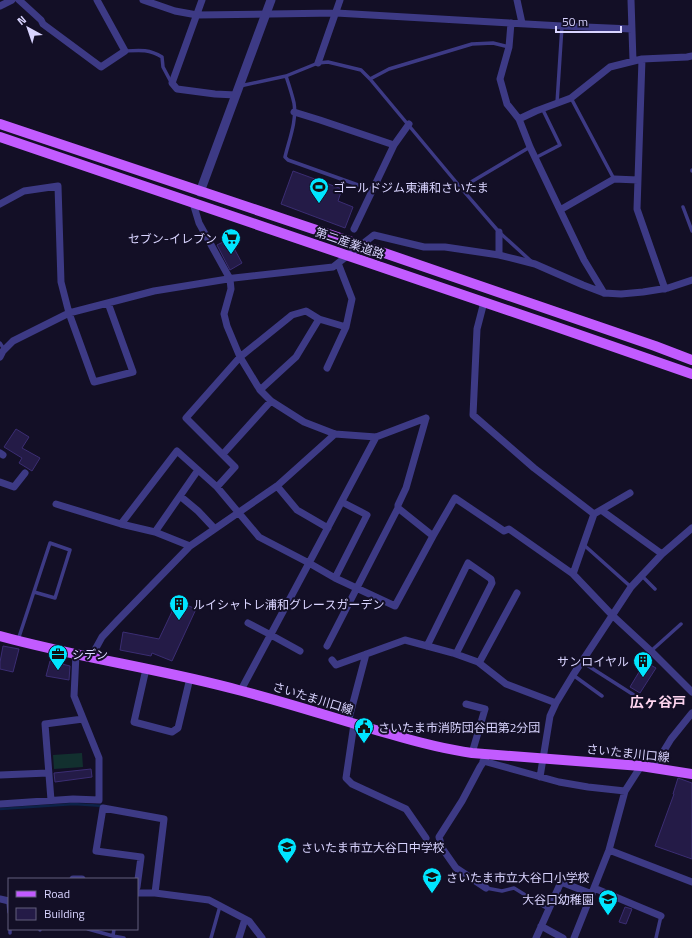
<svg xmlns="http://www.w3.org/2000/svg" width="692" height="938" viewBox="0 0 692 938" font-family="'Titillium Web','Noto Sans JP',sans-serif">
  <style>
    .green { fill: #12302f }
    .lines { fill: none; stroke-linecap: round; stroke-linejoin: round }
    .stream { stroke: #0c2248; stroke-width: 2.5 }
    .building { fill: #241b47; stroke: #3b2d73 }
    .service { stroke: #3d3a85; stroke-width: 3.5 }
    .minor { stroke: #3d3a85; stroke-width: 7 }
    .tertiary { stroke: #3d3a85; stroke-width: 9 }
    .primary { stroke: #c25bff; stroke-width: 10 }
    .labels { text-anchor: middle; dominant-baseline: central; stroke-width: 4; stroke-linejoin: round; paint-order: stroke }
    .poi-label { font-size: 12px; fill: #d9d4ff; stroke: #130f26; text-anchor: start }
    .street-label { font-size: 12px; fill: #d9d4ff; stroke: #130f26 }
    .quarter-label { font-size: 14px; font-weight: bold; fill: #ffd6f0; stroke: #130f26 }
  </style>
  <rect width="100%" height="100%" fill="#130f26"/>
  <path class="green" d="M82,753l1,14 -29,2 -1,-14z"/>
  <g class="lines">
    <path class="stream" d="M0,809l74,-5 29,2"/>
  </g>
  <path class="building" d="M293,171l49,18 -4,12 15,6 -8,21 -64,-24z
    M229,239l13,24 -12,7 -13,-25z
    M16,429l13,8 -7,11 18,10 -8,13 -13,-8 3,-5 -18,-11z
    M177,601l19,8 -24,52 -20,-8 -1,3 -31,-6 3,-18 36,7z
    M3,646l16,3 -6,23 -13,-3v-7z
    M50,661l20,5 -1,14 -23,-4z
    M645,662l11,6 -16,25 -10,-6z
    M91,769l1,8 -37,5 -1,-9z
    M678,778l14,5v76l-37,-13 19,-52h-1z
    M625,907l7,2 -6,15 -7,-2z"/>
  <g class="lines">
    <path class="service" d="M125,51c15,-1 24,-2 37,6l1,10 8,15
      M286,76c3,9 6,18 8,27 3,18 -5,37 -9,54l3,3 84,30
      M370,79l19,-10 83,-25 21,-1 16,4
      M240,86l46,-10 32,-13 10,-1 33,8 9,9 91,109 38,44 33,30
      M571,98l43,81
      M557,103l5,-77
      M535,158l25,-13 -18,-37
      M692,170v1
      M461,188l69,-41
      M683,207l9,24
      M0,343l4,6
      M584,545l47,42
      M642,576l13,13
      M18,640l32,-97 20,7 -15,48 -21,-6
      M651,651l30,-27
      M582,662l55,35
      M573,675l29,21
      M486,888l16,3 12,-3 34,21
      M8,901l1,11
      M10,929v4
      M88,929l25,7 11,2
      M40,930v-1
      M113,936l1,-7
      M211,938l9,-32
      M656,938l5,-22"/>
    <path class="minor" d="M19,0l22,20 2,4 58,43 24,-16 -28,-51
      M143,0l32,11 22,4 139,-2 226,13 70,3
      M202,0l-30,83 5,6 38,5 21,1
      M517,0l5,23
      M631,0l2,61
      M0,6l12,-6
      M511,23l-2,24 -9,32 7,25 12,15 11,28 30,63 24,50 20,33
      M642,59l-5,150 28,80
      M318,63l22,-63
      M294,112l26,8 74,25
      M519,119l17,-8 35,-13 39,-31 32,-8 45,-2 5,-1
      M193,203l6,20 31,56 1,10 -7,25 3,12 13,31 20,33 11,11 33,21 31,12 41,3 50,-19
      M0,204l24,-13 34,-5 3,96 8,31 25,69 39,-10 -25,-69
      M560,210l54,-31 24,1
      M354,229l40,-84 15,-21
      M499,255l36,9 48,21 21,8 17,1 22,-2 25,-4 24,-8
      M484,302l-7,27 -4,86 61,53 60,46
      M0,357l3,-6 10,-10 56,-28 85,-22 80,-13 99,-11 41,-32 50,12h21l54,8v-23
      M327,368l19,-41 6,-28 -14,-36
      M260,390l36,-33 23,-38
      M426,418l-20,70 -8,17v3l35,28 22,-38 49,33 5,-2 64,45 39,41 41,38 39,39
      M0,453l3,2
      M223,454l48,-53
      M0,482l14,5 11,-14
      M277,486l20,24 31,18
      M217,487l18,-20 -49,-49 54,-61 52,-42 14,-4 13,8 27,8
      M180,496l18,15 16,17
      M56,504l65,20 34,8 35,14
      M601,510l61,44
      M121,524l56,-73 40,36 42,50 50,26 67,-126
      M155,532l43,-62
      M573,574l21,-60 36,-21
      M335,578l32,-63 -25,-13
      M248,623l23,12 29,16
      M327,646l71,-138
      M427,646l41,-83 23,16 1,4 -36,71
      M91,657l11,-20 15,-16 73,-75 87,-60 58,-52
      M332,660l4,5 69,-25 48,13 25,9 28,22 50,19
      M479,663l38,-70
      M146,669l-12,53 38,10 6,-4 12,-50
      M241,690l68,-127 26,15 60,28 38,-70
      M466,704l19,5 -13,44
      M348,722l18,-68
      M354,724l-8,54 6,6 54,25 20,29
      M483,761l76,21 29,5 37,4
      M654,767l17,-28 21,-26
      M0,775l48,-2
      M540,777l10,-61 6,-13 17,-28 58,-88 31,-33 30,-26
      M51,800l-6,-76 38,-5
      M0,804l73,-5 26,1v-42l-25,-62 2,-42
      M609,850l83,32
      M73,879h9
      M137,887l4,-30 -45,-6 7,-43 61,11 -9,74
      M486,888l-30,-20 -14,-20 -3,-11 23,-36 18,-34 8,-12
      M594,888l67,28
      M137,893h18l54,7 40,21 13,17
      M0,899l9,2
      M541,926l22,12
      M239,938l6,-19
      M536,938l25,-56 31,12
      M574,938l35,-88 16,-59 16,-25"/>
    <path class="tertiary" d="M200,192l71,-192"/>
    <path class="primary" d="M0,124l361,121 294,101 37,14
      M0,137l554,189 138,48
      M0,636c80,22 162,33 242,55 50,13 98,29 148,43 27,8 54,15 82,19l169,13 51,8"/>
  </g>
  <defs>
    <symbol id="stadium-pin" viewBox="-11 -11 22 30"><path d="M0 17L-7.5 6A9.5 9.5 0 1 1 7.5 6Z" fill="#00e5ff" stroke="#130f26"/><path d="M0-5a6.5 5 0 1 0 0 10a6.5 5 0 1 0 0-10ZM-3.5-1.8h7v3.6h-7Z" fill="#111"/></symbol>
    <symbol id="supermarket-pin" viewBox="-11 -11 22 30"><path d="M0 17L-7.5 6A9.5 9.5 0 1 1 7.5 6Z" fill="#00e5ff" stroke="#130f26"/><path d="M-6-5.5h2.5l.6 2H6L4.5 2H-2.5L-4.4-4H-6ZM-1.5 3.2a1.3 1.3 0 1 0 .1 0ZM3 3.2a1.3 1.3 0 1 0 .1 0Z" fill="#111"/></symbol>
    <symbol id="building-pin" viewBox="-11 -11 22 30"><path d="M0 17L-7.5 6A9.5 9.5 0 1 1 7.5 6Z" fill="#00e5ff" stroke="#130f26"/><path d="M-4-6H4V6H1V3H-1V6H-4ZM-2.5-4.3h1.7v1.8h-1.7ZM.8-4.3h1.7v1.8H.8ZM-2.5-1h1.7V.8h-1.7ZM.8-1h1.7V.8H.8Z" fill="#111"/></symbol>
    <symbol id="office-pin" viewBox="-11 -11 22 30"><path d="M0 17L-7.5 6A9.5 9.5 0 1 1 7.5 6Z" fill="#00e5ff" stroke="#130f26"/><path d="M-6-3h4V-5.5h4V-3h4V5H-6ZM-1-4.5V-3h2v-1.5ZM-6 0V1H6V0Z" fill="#111"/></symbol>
    <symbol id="civic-pin" viewBox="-11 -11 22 30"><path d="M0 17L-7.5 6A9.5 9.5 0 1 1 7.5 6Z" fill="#00e5ff" stroke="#130f26"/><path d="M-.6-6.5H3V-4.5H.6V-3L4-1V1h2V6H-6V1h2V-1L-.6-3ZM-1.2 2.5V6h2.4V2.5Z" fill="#111"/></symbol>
    <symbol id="school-pin" viewBox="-11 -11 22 30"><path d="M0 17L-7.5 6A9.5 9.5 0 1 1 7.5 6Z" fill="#00e5ff" stroke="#130f26"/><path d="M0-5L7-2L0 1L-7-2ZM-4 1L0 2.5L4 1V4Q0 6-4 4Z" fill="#111"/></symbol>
  </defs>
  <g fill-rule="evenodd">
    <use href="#stadium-pin" x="308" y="176" width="22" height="30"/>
    <use href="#supermarket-pin" x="220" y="227" width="22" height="30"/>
    <use href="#building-pin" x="168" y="593" width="22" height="30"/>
    <use href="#office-pin" x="47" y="643" width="22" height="30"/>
    <use href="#building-pin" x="632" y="650" width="22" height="30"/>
    <use href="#civic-pin" x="353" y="716" width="22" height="30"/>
    <use href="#school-pin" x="276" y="836" width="22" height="30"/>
    <use href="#school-pin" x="421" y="866" width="22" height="30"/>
    <use href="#school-pin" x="597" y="888" width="22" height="30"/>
  </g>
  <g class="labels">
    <g class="poi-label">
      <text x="333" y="187">ゴールドジム東浦和さいたま</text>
      <text x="217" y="238" text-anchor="end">セブン-イレブン</text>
      <text x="193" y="604">ルイシャトレ浦和グレースガーデン</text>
      <text x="72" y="654">シデン</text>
      <text x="629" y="661" text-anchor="end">サンロイヤル</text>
      <text x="378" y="727">さいたま市消防団谷田第2分団</text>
      <text x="301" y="847">さいたま市立大谷口中学校</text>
      <text x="446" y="877">さいたま市立大谷口小学校</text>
      <text x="594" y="899" text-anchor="end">大谷口幼稚園</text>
    </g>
    <g class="street-label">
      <text transform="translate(350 243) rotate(19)">第二産業道路</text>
      <text transform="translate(313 698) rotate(17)">さいたま川口線</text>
      <text transform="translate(628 753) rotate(6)">さいたま川口線</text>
    </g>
    <g class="quarter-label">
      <text x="658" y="701">広ヶ谷戸</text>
    </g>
  </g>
  <rect x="8" y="878" width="130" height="52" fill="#130f26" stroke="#625e7d"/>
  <rect x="16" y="891" width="20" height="6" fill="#c25bff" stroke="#625e7d"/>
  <text x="44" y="898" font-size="12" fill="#d9d4ff">Road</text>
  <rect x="16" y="908" width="20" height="12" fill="#241b47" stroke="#625e7d"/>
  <text x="44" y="918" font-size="12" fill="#d9d4ff">Building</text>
  <g transform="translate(28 28) rotate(320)" stroke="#130f26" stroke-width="3" paint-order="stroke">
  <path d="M0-3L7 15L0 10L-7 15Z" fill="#d9d4ff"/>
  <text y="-6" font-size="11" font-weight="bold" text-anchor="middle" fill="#d9d4ff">N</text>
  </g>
  <path d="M556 26v6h65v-6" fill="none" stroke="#d9d4ff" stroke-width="2"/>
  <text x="562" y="26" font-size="12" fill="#d9d4ff" stroke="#130f26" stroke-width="3" paint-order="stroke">50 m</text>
</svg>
